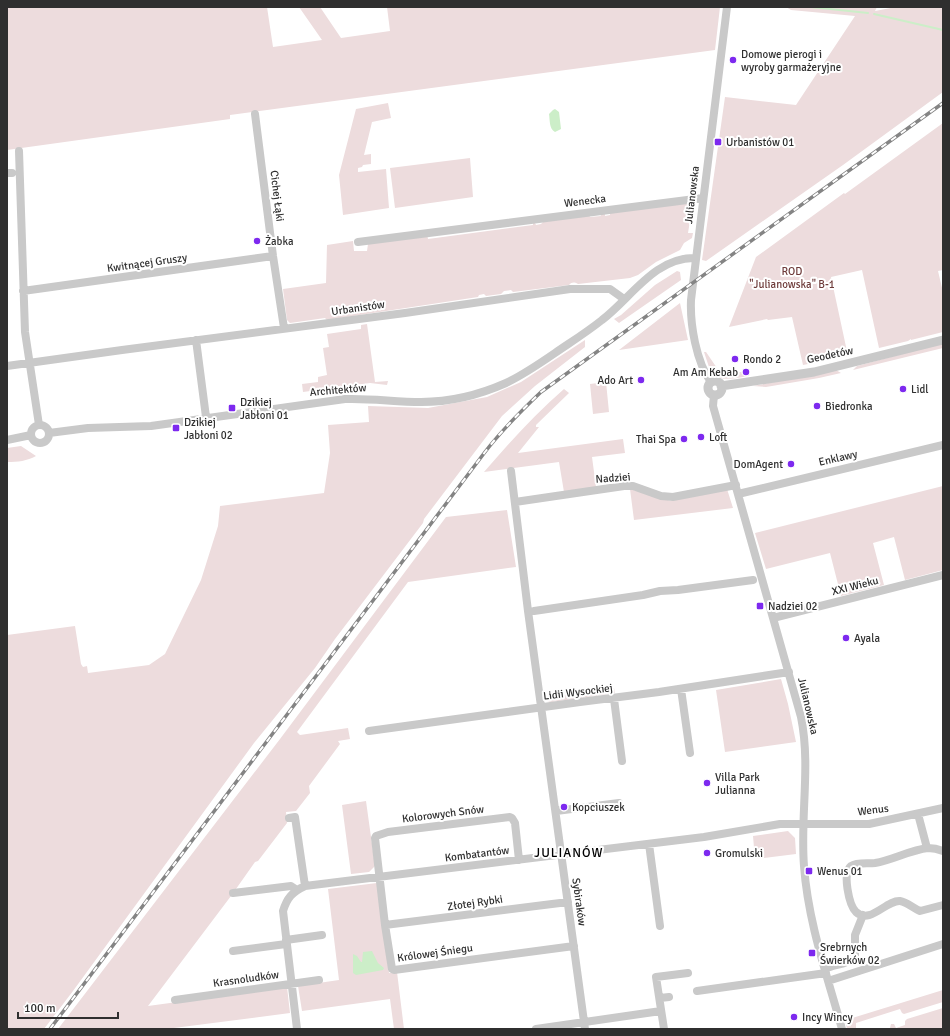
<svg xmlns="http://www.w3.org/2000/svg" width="950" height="1036" viewBox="0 0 950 1036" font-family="Signika,sans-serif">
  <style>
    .green { fill: #eddcdd }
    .water { fill: #cceec8 }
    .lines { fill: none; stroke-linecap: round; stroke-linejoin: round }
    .stream { stroke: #cceec8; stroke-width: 2 }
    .minor { stroke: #c9c9c9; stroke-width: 8 }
    .tertiary { stroke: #c9c9c9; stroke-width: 9 }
    .rail-casing { stroke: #848484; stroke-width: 3.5 }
    .rail { stroke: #fff; stroke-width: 2; stroke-dasharray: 6; stroke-linecap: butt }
    .poi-dot { fill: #7d29ef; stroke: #fff; stroke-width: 1.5 }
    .labels { text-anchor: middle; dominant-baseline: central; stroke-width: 4; stroke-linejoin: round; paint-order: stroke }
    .poi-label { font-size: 11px; fill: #2f2f2f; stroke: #fff; text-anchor: start }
    .street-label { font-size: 11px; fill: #2f2f2f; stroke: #fff }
    .park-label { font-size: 11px; fill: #6e3b3a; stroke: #fff }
    .quarter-label { font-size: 13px; letter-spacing: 1px; fill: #000; stroke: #fff }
  </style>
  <rect width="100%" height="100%" fill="#fff"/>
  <path class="green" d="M7,7h260l6,40 49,-7 -23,-33h21l21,31 49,-7 -3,-24h333l-5,43 -485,65v4l-223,31z
    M786,7h91l-2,4 21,-4h47v85l-100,73 -137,96 -4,-1 23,-163 71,8 59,-89 -64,-6z
    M388,103l3,15 -19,4 -8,33 7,-1v10l-8,1 -1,2 -4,1v4l28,-3 3,39 -46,7 -4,-40 17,-66z
    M943,123v147l-5,1 5,21v40l-32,8v-1l-3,2 -29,7 -17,-78 -31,7 17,79 -45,9 -11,-48 -24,3 -1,-1 -38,8 27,-70 88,-64 1,1z
    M470,158l3,39 -78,11 -5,-40z
    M693,202l-5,31h5l-1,5 -8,5 -4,7 -24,12 -18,13 -8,3 -52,6c-4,-2 -6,-2 -9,1l-56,7 -2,-2 -7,1 -3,3 -15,2 -2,-2 -5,1 -1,2 -151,23 -2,-2 -35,5 -3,-3 -4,-31 43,-6 1,-38 26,-4 1,10h13l1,-7 59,-10 1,5 105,-14v-2h2l1,2 5,-1 2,-2 46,-7 1,2 11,-1 -1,-2 5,-1v3l5,-1v-2z
    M677,271l3,1 1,8 -62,43 -5,-4 7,-4 34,-30z
    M680,303l8,37 -69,10z
    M367,324l8,58 13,-1 -1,4 -17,-2 -67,9 -1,-8 16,-2v-5l9,-2 -4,-27 6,-1 -2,-13 34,-5v-4z
    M585,340v7l-50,39 -33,30 -78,103 -1,4 -88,116 -20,29 -61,75 -181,248 -29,38h-37v-394l68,-9 6,38 2,3 4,-1 1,7 61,-8 16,-11 36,-74 17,-54 2,-20 104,-13 6,-40 -2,-28 41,-3 -1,-16 60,2 59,-11 34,-15z
    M943,343v5l-90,22 4,-4z
    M704,352h2l13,19h2v3l29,-3 -1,5c-12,2 -31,7 -38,-5l3,-4 -2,-1 -2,4z
    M836,370l5,3 -22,5 -53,9 -13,-1z
    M606,382l3,30 -16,2 -3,-30z
    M564,389l5,4 -33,32v2h3l-21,26 105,-14 2,14 -33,4 4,30 -32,5 -5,-30 -75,10c25,-29 51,-58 80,-83z
    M21,446l15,10c-9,5 -18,6 -29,6v-14z
    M943,486v84l-38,10 -11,-43 -21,6 11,42 -43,11 -11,-43 -64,16 -11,-36z
    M630,489l41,12 56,-12 6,19 -99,12z
    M507,510l9,57 -108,15 -111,150 3,3 48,-7 2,11 -12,2 2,3 -31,42 1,7 -14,18 -10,1 1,11 -29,38 -3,1 -24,34 -83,110 139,-19 3,26 -124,16h-108l222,-290 166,-222z
    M781,679l7,25 8,38 -71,10 -9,-62z
    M614,688l1,5 -63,9 -5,-1v-4z
    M366,801l9,65 -6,6 -18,2 -9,-69z
    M788,831l7,7 1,16 -41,5 -2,-23z
    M377,883l12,90 8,-1 7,57h-10l-4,-30 -88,12 -4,-25 41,-6 -11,-91z
    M943,990v12l-39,12 -2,-1 -2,-4 -44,14v6h-9l-2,-8 2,-1 4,7 -2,-8z
    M943,1008v21l-53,-1 1,-4h3l2,4 9,-3v-4l2,-2z"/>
  <path class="water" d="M555,109l4,3 2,17 -6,3c-6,-3 -5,-12 -6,-18l4,-4z
    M372,951l6,12 6,5 -1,2 -27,5 -3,-2v-19l4,2 4,6h1l1,-10z"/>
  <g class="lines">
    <path class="stream" d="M811,7l57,6
      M874,14l69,16"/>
    <path class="minor" d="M255,114l18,142 11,72
      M19,151l6,181 14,93
      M7,173h5
      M358,242l345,-44
      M23,291l250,-35
      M196,340l10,77
      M7,366l115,-16 283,-37 165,-24h40l14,10
      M711,382c-15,-20 -21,-58 -20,-82l36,-293
      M714,395l-1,11 88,311c10,49 -1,99 3,149 4,56 23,109 38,163
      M31 434a9 9 0 1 1 18 0a9 9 0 1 1-18 0Z
      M49,433l39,-5 63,-2 194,-27c26,-1 50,3 76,3 30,0 58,-7 85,-19 17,-8 33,-19 49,-30 16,-11 32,-21 47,-33 29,-22 53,-63 93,-62
      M7,440l24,-5
      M511,471l17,140 57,418
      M738,494l205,-49
      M515,502l109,-16h9l28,10 12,1 63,-12
      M534,611l109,-16 17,-4 18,-1 75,-10
      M773,618l170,-43
      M681,689l9,64
      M614,699l8,62
      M369,731l211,-29 79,-10 130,-20
      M556,811l63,-8
      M918,814l9,34
      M289,818l6,-1 10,69
      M649,844l11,82
      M943,851c-5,-2 -10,-3 -15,-3 -18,2 -35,12 -53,15 -7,1 -18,-1 -24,3 -9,7 -2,39 5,46 14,13 30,-12 44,-11 7,1 13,7 20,10l23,-6
      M519,860l-4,-37 -3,-5 -2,-1 -122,15 -12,4 -1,2 10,87 7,44 2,1 180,-24
      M233,893l58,-7 6,4
      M385,925l183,-23
      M286,940l36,-5
      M233,951l53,-7
      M830,967c8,-3 20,-3 25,-12v-20l8,-20
      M828,981l115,-37
      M697,991l129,-18
      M660,998l9,-1
      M175,1000l144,-20
      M297,1029l-14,-118c4,-13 9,-19 22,-25l399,-49 76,-13h89l74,-16
      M536,1029l125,-18
      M664,1029l-8,-52 32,-4"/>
    <path class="tertiary" d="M708 388a7 7 0 1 1 14 0a7 7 0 1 1-14 0Z
      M721,386l93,-14 129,-32"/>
    <defs>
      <path id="rail" d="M50,1029l435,-577c17,-22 36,-41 56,-60l402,-289"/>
    </defs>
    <use href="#rail" class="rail-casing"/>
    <use href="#rail" class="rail"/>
  </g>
  <g class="poi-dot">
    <circle cx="733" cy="60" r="4"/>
    <rect x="714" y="138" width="8" height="8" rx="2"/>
    <circle cx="257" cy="241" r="4"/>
    <circle cx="735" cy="359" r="4"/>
    <circle cx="746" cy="372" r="4"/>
    <circle cx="641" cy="380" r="4"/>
    <circle cx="903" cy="389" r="4"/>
    <circle cx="817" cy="406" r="4"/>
    <rect x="228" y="404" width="8" height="8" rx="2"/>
    <rect x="172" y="424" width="8" height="8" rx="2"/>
    <circle cx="701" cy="437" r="4"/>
    <circle cx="684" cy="439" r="4"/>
    <circle cx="791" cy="464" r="4"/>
    <rect x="756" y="602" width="8" height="8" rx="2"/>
    <circle cx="846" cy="638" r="4"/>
    <circle cx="707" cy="783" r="4"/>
    <circle cx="564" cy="807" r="4"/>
    <circle cx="707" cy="853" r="4"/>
    <rect x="805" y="867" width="8" height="8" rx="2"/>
    <rect x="808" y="949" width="8" height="8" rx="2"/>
    <circle cx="794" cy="1017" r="4"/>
  </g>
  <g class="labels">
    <g class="poi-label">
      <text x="741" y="54">Domowe pierogi i<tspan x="741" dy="13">wyroby garmażeryjne</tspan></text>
      <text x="726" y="142">Urbanistów 01</text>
      <text x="265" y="241">Żabka</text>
      <text x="743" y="359">Rondo 2</text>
      <text x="738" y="372" text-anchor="end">Am Am Kebab</text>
      <text x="633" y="380" text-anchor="end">Ado Art</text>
      <text x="911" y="389">Lidl</text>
      <text x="240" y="402">Dzikiej<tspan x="240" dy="13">Jabłoni 01</tspan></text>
      <text x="825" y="406">Biedronka</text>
      <text x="184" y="422">Dzikiej<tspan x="184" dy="13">Jabłoni 02</tspan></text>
      <text x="709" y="437">Loft</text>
      <text x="676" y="439" text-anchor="end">Thai Spa</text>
      <text x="783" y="464" text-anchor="end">DomAgent</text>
      <text x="768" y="606">Nadziei 02</text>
      <text x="854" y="638">Ayala</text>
      <text x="715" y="777">Villa Park<tspan x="715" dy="13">Julianna</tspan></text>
      <text x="572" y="807">Kopciuszek</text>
      <text x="715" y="853">Gromulski</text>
      <text x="817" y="871">Wenus 01</text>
      <text x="820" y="947">Srebrnych<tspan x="820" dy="13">Świerków 02</tspan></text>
      <text x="802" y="1017">Incy Wincy</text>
    </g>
    <g class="street-label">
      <text transform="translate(692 195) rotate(-83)">Julianowska</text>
      <text transform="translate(277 196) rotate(83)">Cichej Łąki</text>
      <text transform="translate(585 201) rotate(-7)">Wenecka</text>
      <text transform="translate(147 263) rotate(-8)">Kwitnącej Gruszy</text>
      <text transform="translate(358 308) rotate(-8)">Urbanistów</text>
      <text transform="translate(830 355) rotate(-12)">Geodetów</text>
      <text transform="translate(338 390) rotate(-5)">Architektów</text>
      <text transform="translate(838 458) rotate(-13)">Enklawy</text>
      <text transform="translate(613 478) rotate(-4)">Nadziei</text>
      <text transform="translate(855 586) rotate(-14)">XXI Wieku</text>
      <text transform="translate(578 692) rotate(-7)">Lidii Wysockiej</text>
      <text transform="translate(808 706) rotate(77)">Julianowska</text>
      <text transform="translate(873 810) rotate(-7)">Wenus</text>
      <text transform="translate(443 814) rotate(-7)">Kolorowych Snów</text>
      <text transform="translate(477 854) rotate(-7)">Kombatantów</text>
      <text transform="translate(579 902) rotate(82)">Sybiraków</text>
      <text transform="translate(475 903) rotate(-8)">Złotej Rybki</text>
      <text transform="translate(435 953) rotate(-8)">Królowej Śniegu</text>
      <text transform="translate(246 979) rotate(-8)">Krasnoludków</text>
    </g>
    <g class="park-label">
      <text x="792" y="271">ROD<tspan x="792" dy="13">"Julianowska" B-1</tspan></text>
    </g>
    <g class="quarter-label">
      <text x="569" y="853">JULIANÓW</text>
    </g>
  </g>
  <rect width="950" height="1036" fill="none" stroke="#2f2f2f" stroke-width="16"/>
  <path d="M18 1012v6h100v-6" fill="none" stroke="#2f2f2f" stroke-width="2"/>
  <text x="24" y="1012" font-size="12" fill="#2f2f2f" stroke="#ffffff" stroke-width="3" paint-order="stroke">100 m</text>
</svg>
